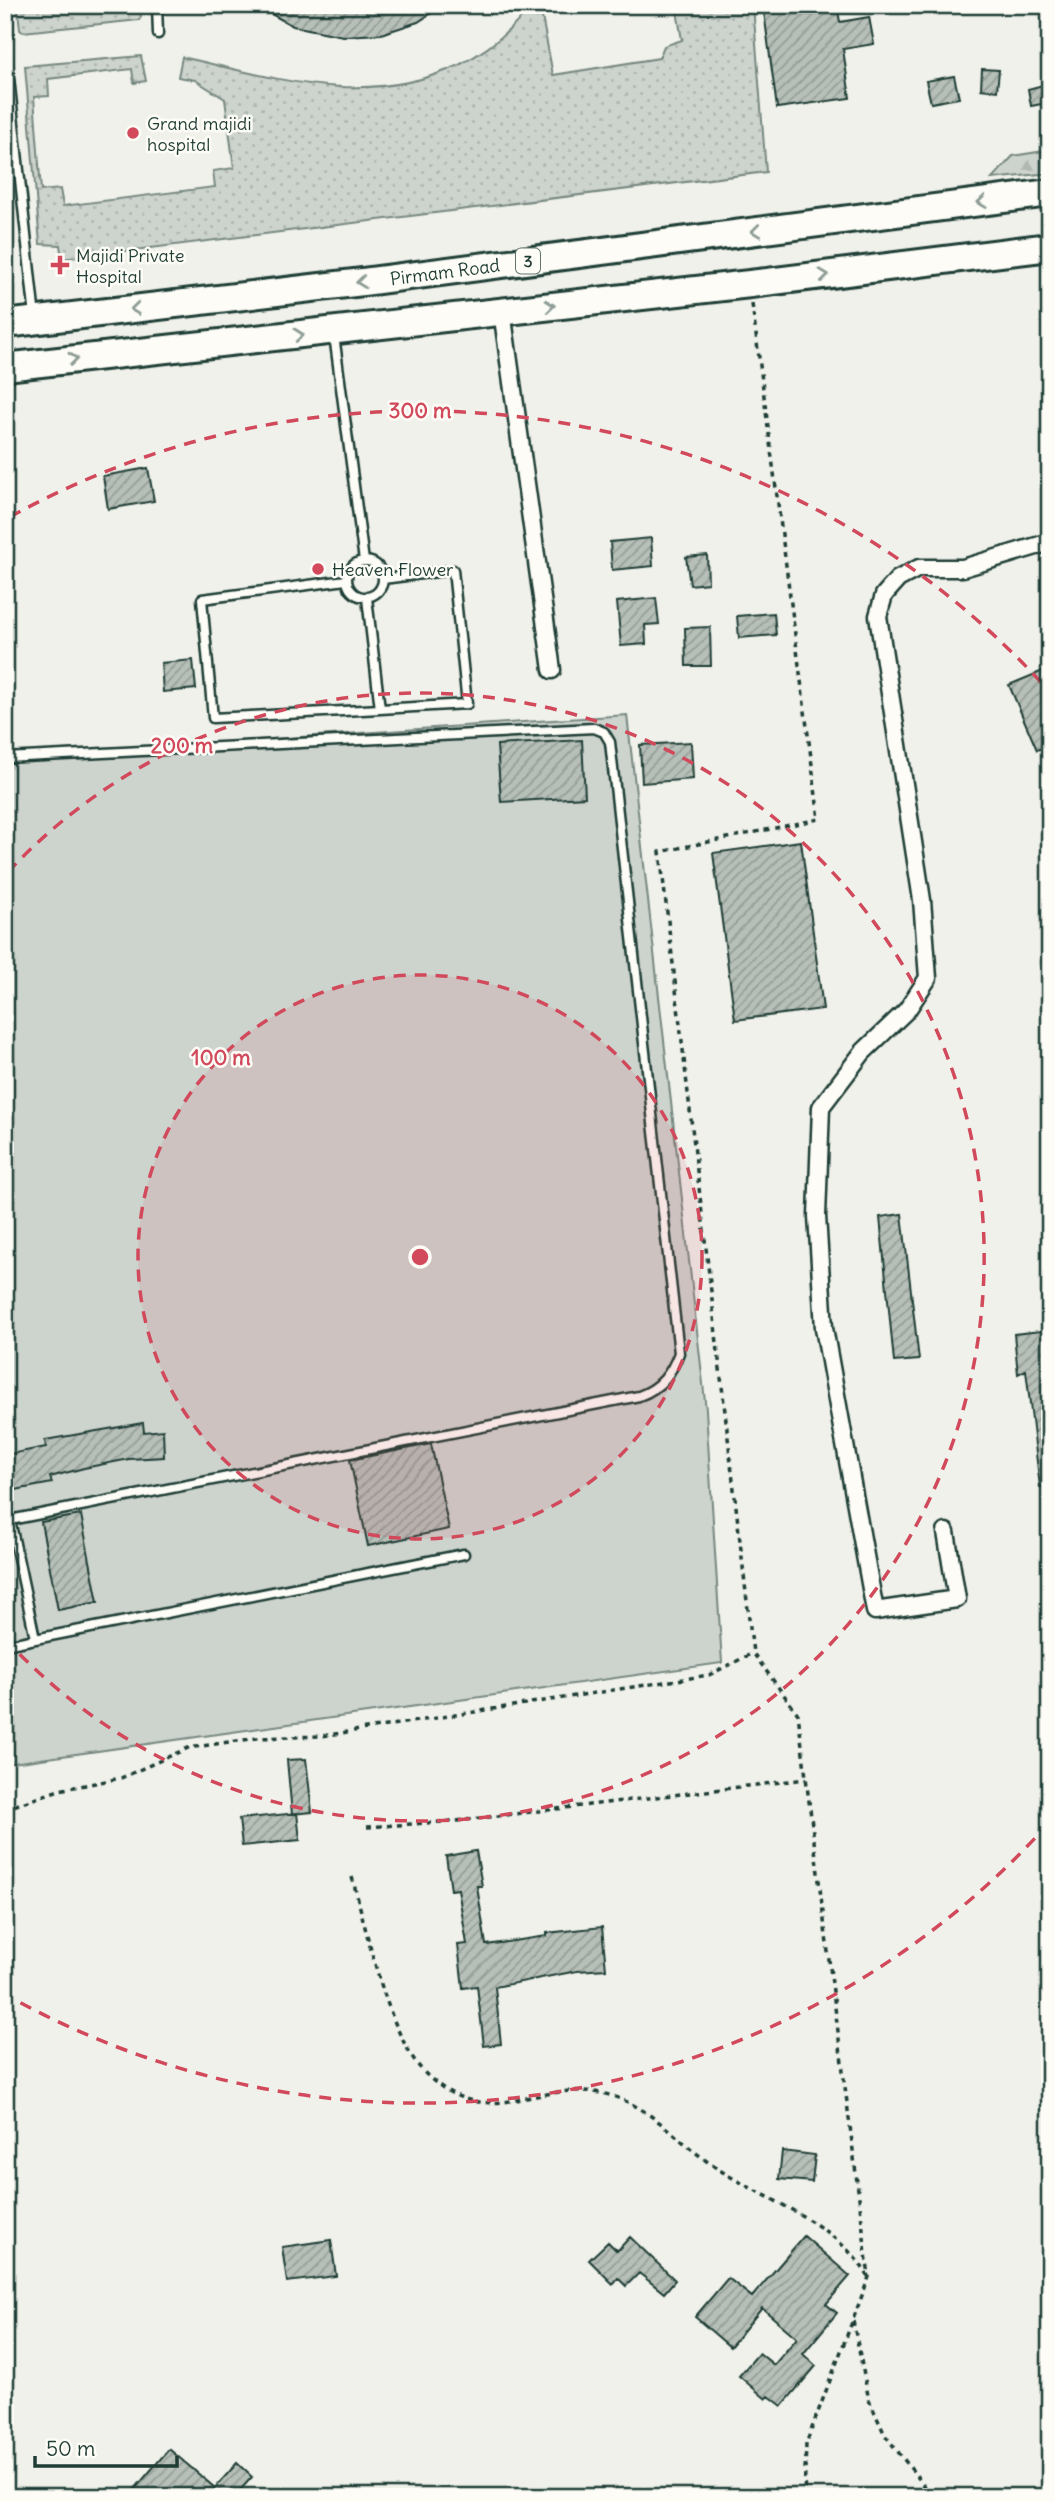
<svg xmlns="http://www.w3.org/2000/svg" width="1055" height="2502" viewBox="0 0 1055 2502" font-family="Delius,sans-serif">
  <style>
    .grass { fill: url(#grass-dots); stroke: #768880; stroke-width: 2 }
    .forest { fill: url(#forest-firs); stroke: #768880; stroke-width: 2 }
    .pitch { fill: #cdd3cd; stroke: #768880; stroke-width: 2 }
    .building { fill: url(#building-hatch); stroke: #1f3d34; stroke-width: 2 }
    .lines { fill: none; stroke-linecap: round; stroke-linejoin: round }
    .service-casing { stroke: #1f3d34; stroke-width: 13 }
    .minor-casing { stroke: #1f3d34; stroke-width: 21 }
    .trunk-casing { stroke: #1f3d34; stroke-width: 32 }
    .path { stroke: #1f3d34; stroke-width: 3.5; stroke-dasharray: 5 5; stroke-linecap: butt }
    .service { stroke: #fdfcf7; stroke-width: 8 }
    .minor { stroke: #fdfcf7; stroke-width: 16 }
    .trunk { stroke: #fdfcf7; stroke-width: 26 }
    .oneway { stroke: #8e9c96 }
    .ring { fill: none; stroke: #d1495b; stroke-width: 3.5; stroke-dasharray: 12 9 }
    .poi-dot { fill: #d1495b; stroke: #fdfcf7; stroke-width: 2.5 }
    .labels { text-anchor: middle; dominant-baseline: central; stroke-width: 5; stroke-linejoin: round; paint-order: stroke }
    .shield { fill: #fdfcf7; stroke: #62766e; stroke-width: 2 }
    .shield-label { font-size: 16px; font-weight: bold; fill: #1f3d34 }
    .poi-label { font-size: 18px; fill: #1f3d34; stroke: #fdfcf7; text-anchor: start }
    .street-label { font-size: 18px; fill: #1f3d34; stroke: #fdfcf7 }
    .centre { fill: #d1495b; stroke: #fdfcf7; stroke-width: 3.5 }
    .ring-label { font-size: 21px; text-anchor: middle; font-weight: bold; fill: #d1495b; stroke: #fdfcf7; stroke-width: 5; stroke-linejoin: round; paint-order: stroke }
  </style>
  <defs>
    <pattern id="grass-dots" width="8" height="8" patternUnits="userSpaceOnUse" patternTransform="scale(1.75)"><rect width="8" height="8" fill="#cdd3cd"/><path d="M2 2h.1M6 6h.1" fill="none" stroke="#b0b6b1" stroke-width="1.8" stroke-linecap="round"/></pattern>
    <pattern id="forest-firs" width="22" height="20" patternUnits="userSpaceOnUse" patternTransform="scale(1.75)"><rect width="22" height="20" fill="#cdd3cd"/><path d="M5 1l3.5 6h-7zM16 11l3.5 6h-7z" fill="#b0b6b1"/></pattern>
    <pattern id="building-hatch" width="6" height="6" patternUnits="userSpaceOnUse" patternTransform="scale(1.75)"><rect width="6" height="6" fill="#b6bfb8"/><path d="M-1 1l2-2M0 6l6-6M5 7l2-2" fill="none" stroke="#939c96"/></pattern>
  </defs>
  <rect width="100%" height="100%" fill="#f0f1eb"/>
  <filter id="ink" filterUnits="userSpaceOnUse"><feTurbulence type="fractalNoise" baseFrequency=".0143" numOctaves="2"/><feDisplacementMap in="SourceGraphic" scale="14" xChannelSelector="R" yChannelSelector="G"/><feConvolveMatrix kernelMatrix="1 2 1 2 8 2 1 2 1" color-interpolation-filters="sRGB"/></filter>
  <g filter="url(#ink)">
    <path class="grass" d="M23,5h116l2,12 -2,3 -116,12 -3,-2 -2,-20z
      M676,5h77l13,167 -704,87 -2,-14 -20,-1 -15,-178 116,-10 5,25 -12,2 -2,-14 -84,10 1,17 -15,1 7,94 19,-2 3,17 152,-19 -2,-16 21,-3 -9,-69 -30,-19 -17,-3 4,-20c93,21 184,52 277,8 18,-9 38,-23 52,-37 11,-10 14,-17 29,-22l13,69 106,-17 5,-12 18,-6z"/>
    <path class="forest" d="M1050,150v23l-58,6 21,-23z"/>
    <path class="pitch" d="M627,715l79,695 16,253 -717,101v-1007z"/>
    <path class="building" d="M255,5h189l-26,17 -37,12 -38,2 -50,-10z
      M763,5h74l3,17 29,-5 5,27 -31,5 7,49 -73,10z
      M982,69l17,1 -2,21 -16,-2z
      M954,76l5,22 -28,5 -5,-22z
      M1043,85l4,18 -16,3 -3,-17z
      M148,468l6,33 -46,8 -5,-33z
      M651,538l2,28 -41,4 -2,-28z
      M707,555l1,28 -18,2 -4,-28z
      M656,598l3,26 -14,1 1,19 -25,2 -4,-44z
      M774,613l2,22 -37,3 -2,-22z
      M710,627l1,39h-25l-1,-38z
      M193,660l3,29 -33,3 -2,-29z
      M1050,668v77l-13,5 -28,-65z
      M582,740l3,57 -84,5 -4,-57z
      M691,742l2,37 -51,4 -2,-38z
      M801,841l22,168 -88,11 -22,-167z
      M902,1214l17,146 -25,2 -14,-145z
      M1050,1330v157h-10l-14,-117 -8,4 -4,-40z
      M143,1423l1,9 19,-2 1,27 -35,2 -45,9 -34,9 2,6 -47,9v-37l41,-8 -1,-7z
      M431,1444l18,85 -81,17 -18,-86z
      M81,1515l17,87 -40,8 -17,-88z
      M306,1759l6,53 -20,2 -5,-54z
      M297,1813l3,27 -58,6 -3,-27z
      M476,1851l6,35h-5l9,59 61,-9v-3l55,-6 4,42 -29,2 -82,16 6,57 -17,2 -7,-60 -14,2 -5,-43 9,-1 -9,-55 -7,1 -5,-34z
      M782,2151l33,4 -3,27 -33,-3z
      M804,2236l46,40 -24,28 11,9 -34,41 13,12 -34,40 -13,-10 -3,3 -27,-23 20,-23 15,12 23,-27 -35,-30 -32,39 -35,-30 33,-39 24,19z
      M630,2237l45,43 -11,13 -25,-20 -13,13 -8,-8 -5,6 -24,-24 19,-18 9,9z
      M331,2240l5,36 -49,6 -5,-35z
      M169,2449l46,39 22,-25 15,14 -18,20h-106z"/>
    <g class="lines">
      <defs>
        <path id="service" d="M157,5l1,29
          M5,41l30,277
          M334,335l30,226
          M347 579a18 18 0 1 1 36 0a18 18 0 1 1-36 0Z
          M346,580l-144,19 11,119 167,-9 -13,-111
          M380,709l87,-5 -14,-134 -70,9
          M5,758l589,-30 10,4 6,10 69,611c-8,21 -18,35 -40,43l-634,125
          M10,1520l25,118
          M5,1645l459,-91"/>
        <path id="minor" d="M502,311l50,359
          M946,1532l11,67 -82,12 -51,-283 -7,-112 4,-109 42,-55 44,-42 21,-32 -6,-78 -44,-284 6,-21 14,-16 21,-11h44l87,-26"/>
        <g id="trunk">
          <path id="s1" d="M5,324l358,-42 687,-89"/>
          <path d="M5,367l745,-83 300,-37"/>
        </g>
      </defs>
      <use href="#service" class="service-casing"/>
      <use href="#minor" class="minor-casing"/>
      <use href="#trunk" class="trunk-casing"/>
      <path class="path" d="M752,304l67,515 -159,33 93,801 45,61 71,563 -63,167 -2,53
        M5,1809l54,-19 62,-12 67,-30 69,-10 65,-2 387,-61 44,-22
        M367,1827l89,-6 350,-42
        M352,1877c15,53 36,164 77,200 59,53 103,6 166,15 52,8 80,48 120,75 51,34 119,53 153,109
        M853,2321l16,79 16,35 48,62"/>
      <use href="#service" class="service"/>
      <use href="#minor" class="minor"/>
      <use href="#trunk" class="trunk"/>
    </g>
    <defs><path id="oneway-chevron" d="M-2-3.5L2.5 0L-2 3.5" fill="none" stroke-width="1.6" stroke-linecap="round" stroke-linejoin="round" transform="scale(1.75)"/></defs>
    <g class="oneway">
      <use href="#oneway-chevron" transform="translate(982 202) rotate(173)"/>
      <use href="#oneway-chevron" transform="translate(756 231) rotate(173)"/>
      <use href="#oneway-chevron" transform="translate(824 275) rotate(-7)"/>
      <use href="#oneway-chevron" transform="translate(361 282) rotate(173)"/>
      <use href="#oneway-chevron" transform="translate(550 306) rotate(-6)"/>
      <use href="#oneway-chevron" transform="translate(135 309) rotate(173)"/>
      <use href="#oneway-chevron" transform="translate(299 335) rotate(-6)"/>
      <use href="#oneway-chevron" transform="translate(73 359) rotate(-6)"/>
    </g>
  </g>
  <circle cx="420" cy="1257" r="282" fill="#d1495b" fill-opacity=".12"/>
  <g class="ring">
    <circle cx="420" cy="1257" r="282"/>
    <path d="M8 872A564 564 0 1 1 8 1642"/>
    <path d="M1049 1823A846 846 0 0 1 10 1997M10 517A846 846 0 0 1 1049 691"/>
  </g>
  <g class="poi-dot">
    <circle cx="133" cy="133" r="7"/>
    <path d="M56.5 254.5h7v7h7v7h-7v7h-7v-7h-7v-7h7z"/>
    <circle cx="318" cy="569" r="7"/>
  </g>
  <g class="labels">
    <rect class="shield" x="516" y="248.5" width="24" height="25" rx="5"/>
    <g class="shield-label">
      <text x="528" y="261">3</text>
    </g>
    <g class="poi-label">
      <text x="147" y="123">Grand majidi<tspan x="147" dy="21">hospital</tspan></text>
      <text x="76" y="255">Majidi Private<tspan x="76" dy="21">Hospital</tspan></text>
      <text x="332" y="569">Heaven Flower</text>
    </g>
    <g class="street-label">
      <text stroke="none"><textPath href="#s1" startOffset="443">Pirmam Road</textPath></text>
    </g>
  </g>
  <circle cx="420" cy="1257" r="10" class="centre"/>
  <g class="ring-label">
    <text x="420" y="418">300 m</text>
    <text x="182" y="753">200 m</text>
    <text x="221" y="1065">100 m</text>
  </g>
  <rect width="1055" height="2502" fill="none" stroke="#fdfcf7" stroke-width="28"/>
  <rect x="14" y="14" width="1027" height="2474" fill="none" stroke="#1f3d34" stroke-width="2.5" filter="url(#ink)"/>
  <path d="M35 2456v10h142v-10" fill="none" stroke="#1f3d34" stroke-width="3.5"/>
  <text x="46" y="2456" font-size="21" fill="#1f3d34" stroke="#fdfcf7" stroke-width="5" paint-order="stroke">50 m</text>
</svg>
